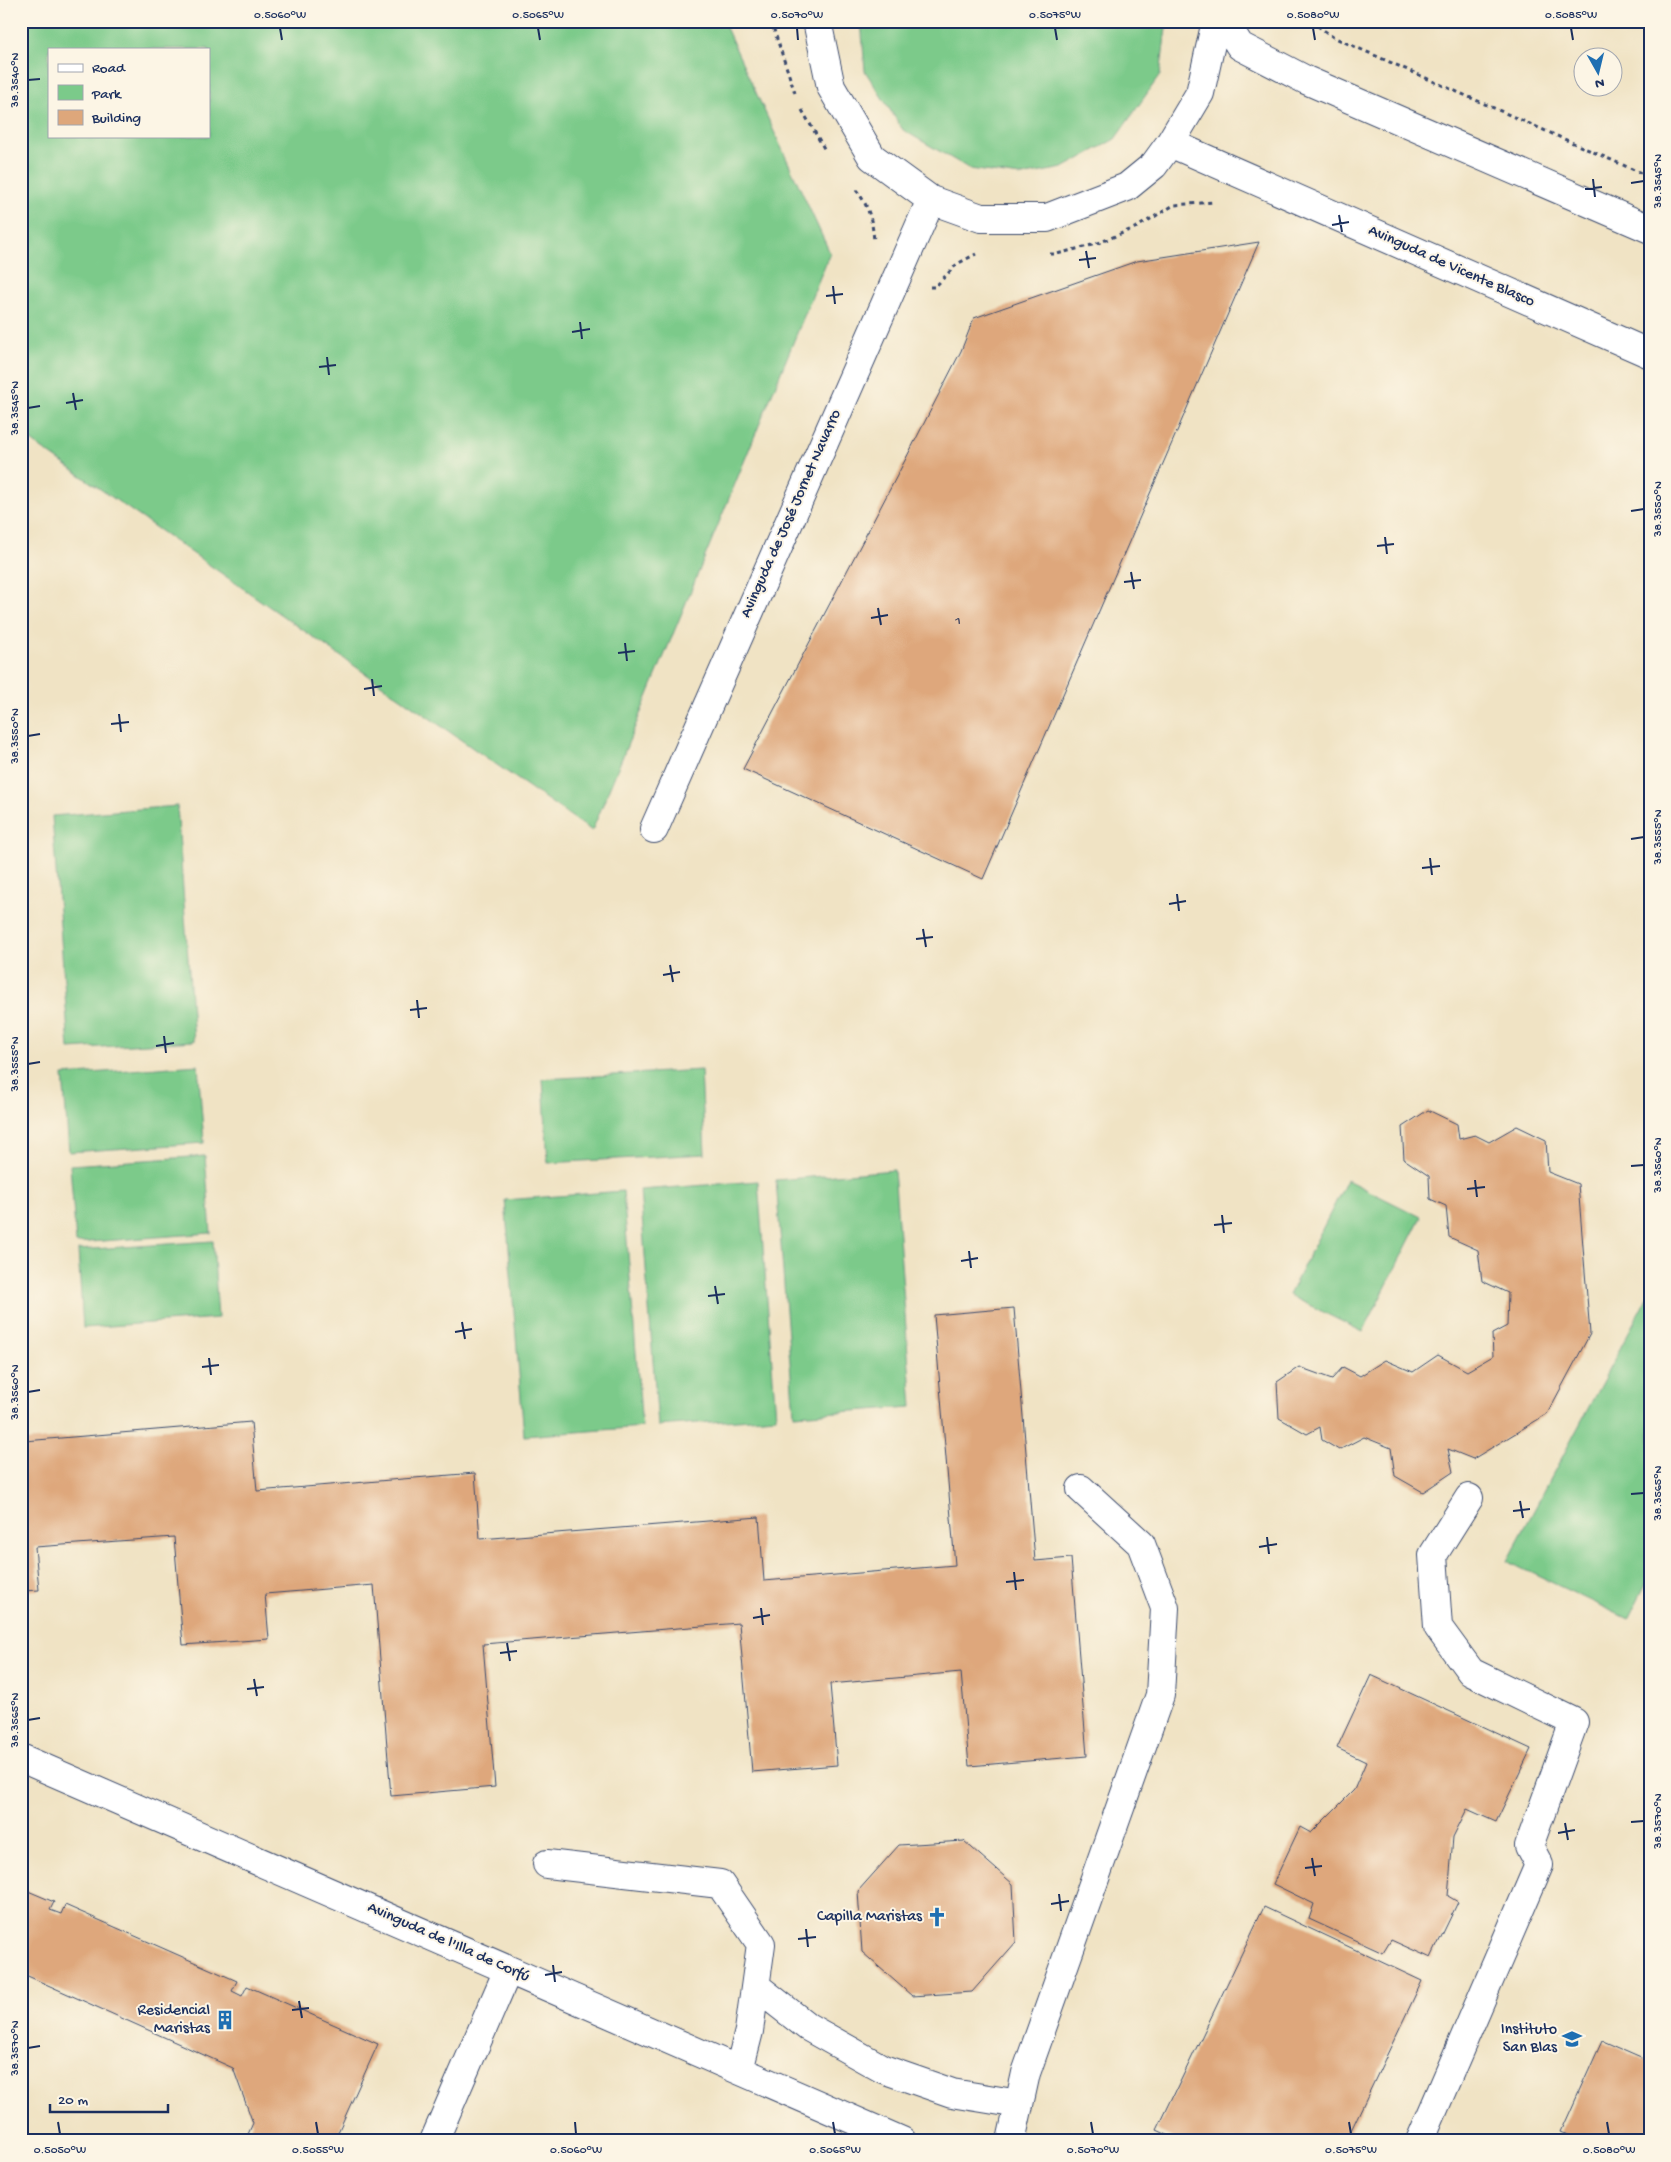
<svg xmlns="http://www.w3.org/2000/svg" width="1671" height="2162" viewBox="0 0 1671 2162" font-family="'Gochi Hand',sans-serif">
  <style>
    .green { fill: #7bca8a; stroke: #4b7c74; fill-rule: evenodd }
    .building { fill: #dea77b }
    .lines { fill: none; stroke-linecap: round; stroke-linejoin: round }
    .minor-casing { stroke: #3b4a6d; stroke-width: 30 }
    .path { stroke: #3b4a6d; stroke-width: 3; stroke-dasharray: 4 4; stroke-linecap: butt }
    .minor { stroke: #fff; stroke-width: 28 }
    .ticks { fill: none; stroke: #1b2f5e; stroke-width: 2 }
    .labels { text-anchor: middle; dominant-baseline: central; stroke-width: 4; stroke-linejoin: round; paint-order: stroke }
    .number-label { font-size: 14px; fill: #4c4d65 }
    .street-label { font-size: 16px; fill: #1b2f5e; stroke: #fcf5e5 }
    .poi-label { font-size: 16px; fill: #1b2f5e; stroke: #fcf5e5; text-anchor: end }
    .neatline { fill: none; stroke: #1b2f5e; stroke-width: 2 }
    .ticks-label { font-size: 12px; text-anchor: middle; fill: #1b2f5e }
  </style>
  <rect width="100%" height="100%" fill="#fcf5e5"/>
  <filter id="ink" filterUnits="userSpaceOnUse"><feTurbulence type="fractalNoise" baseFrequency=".02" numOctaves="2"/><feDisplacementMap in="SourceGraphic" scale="10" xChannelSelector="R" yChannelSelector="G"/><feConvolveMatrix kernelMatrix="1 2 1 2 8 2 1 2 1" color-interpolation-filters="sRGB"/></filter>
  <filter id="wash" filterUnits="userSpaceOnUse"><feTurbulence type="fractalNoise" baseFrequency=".0096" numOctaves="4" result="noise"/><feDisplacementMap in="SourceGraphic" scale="20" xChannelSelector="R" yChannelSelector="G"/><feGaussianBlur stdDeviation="1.12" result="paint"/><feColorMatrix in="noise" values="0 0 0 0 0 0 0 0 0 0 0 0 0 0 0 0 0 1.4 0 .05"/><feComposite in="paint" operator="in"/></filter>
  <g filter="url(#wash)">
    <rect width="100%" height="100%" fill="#f0e3c4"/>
    <path class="green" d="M21,21h702l107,232 -238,578 -571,-397zM49,49h160v87h-160z
      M861,21h306l-7,54 -45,64 -52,29 -43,8 -50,-7 -67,-39 -38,-59z
      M177,806l17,235 -125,8 -17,-233z
      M198,1065l6,78 -135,9 -6,-77z
      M701,1070l4,84 -157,9 -5,-84z
      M205,1156l6,77 -135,10 -6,-78z
      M894,1170l18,237 -118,8 -18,-235z
      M1347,1180l74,37 -58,115 -74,-37z
      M758,1181l18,236 -118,9 -18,-236z
      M623,1191l19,236 -118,9 -19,-236z
      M213,1241l5,77 -135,10 -5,-78z
      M1650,1292v284l-22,43 -121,-58z"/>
    <g id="blocks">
      <path class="building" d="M1259,242l-276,637 -240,-110 156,-297 62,-121 13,-33 163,-57z
        M1428,1110l29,14 2,15 16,-4 14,7 28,-16 29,14 2,32 30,12 12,150 -43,80 -74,45 -25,-10 5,23 -30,20 -28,-16 -4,-28 -27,-11 -25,13 -17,-10 -2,-13 -13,7 -28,-16 -2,-36 22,-15 33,12 11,-12 17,9 25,-16 28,12 25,-17 29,16 26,-15 -1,-22 15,-8 1,-33 -26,-12 -4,-31 -29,-13 -3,-31 -16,-7 -1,-23 -25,-17 -2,-32z
        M1014,1308l21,253 36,-3 16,198 -118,10 -8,-94 -131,12 7,81 -85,7 -13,-149 -256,21 12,143 -104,9 -17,-211 -109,9 4,45 -86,6 -9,-108 -139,10 4,43 -18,1 2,-179 2,29 226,-19 6,69 218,-18 5,66 279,-22 5,64 191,-16 -21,-250z
        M1371,1675l160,74 -35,73 -29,-13 -14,28 -5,59 10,6 -27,56 -40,-18 -8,13 -74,-34 5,-15 -41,-20 27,-57 11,6 43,-43 12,-28 -29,-14z
        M964,1841l49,43 3,58 -44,50 -60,4 -50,-44 -4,-61 41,-46z
        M21,1888l33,14 -4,8 11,4 4,-9 172,76 -5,10 10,5 5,-10 131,58 -44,97h-89l8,-18 -20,-55 -212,-95z
        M1264,1907l158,74 -76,160h-166l-23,-11z
        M1602,2041l48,21v79h-69l-20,-9z"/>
    </g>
  </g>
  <g filter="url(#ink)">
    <use href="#blocks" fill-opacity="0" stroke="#3b4a6d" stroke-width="1"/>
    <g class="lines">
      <defs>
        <path id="minor" d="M817,21l14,66 41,70 59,43 50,18h66l80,-31 27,-22 16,-22 30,-50 16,-72
          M1224,21l16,25 66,34 344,149
          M1170,143l480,211
          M654,829l277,-629
          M21,1758l881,383
          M547,1864l173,20 41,60 -12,87 -10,39
          M757,1987l51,40 75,42 69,24 67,11
          M434,2141l74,-171
          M1011,2141l15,-68 134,-378 5,-87 -24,-64 -60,-55
          M1420,2141l119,-276 -10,-19 45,-124 -103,-50 -33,-45 -5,-72 36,-57"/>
      </defs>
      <use href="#minor" class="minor-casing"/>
      <path class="path" d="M771,21l24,72
        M1311,21l22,16 317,140
        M802,110l23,40
        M856,190c13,15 17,34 18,52
        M1050,254h7l39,-10 41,-17 37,-22 41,-3
        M930,287h5l22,-23 19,-10"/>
      <use href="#minor" class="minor"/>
    </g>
  </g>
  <path class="ticks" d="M280,28l2,12M538,28l2,12M797,28l1,12M1055,28l2,12M1313,28l2,12M1571,28l2,12M28,80l12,-1M1593,179l2,18M1631,183l13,-2M1585,189l17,-2M1339,215l3,17M1332,225l17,-3M1086,251l3,17M1079,260l17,-2M833,286l2,18M826,296l17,-2M580,322l2,17M572,332l18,-3M327,357l2,18M319,367l17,-2M73,393l3,17M66,403l17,-3M28,408l12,-2M1631,511l13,-2M1385,537l2,17M1377,546l17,-2M1131,572l3,17M1124,582l17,-2M878,608l3,17M871,618l17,-3M625,643l2,18M618,653l17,-2M372,679l2,17M364,689l18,-3M119,714l2,18M111,724l18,-2M28,736l12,-2M1631,839l13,-2M1430,858l2,17M1422,868l18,-2M1177,894l2,17M1169,904l17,-3M923,929l3,18M916,939l17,-2M670,965l3,17M663,975l17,-3M417,1000l2,18M410,1010l17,-2M164,1036l2,17M156,1046l18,-3M28,1064l12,-2M1631,1166l13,-1M1475,1180l2,17M1467,1189l18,-2M1222,1215l2,18M1214,1225l18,-2M969,1251l2,17M961,1261l17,-3M715,1286l3,18M708,1296l17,-2M462,1322l3,17M455,1332l17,-3M209,1358l2,17M202,1367l17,-2M28,1392l12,-2M1631,1494l13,-1M1520,1501l3,17M1513,1511l17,-2M1267,1537l2,17M1259,1547l18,-3M1014,1572l2,18M1006,1582l18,-2M761,1608l2,17M753,1618l17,-3M507,1643l3,18M500,1653l17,-2M254,1679l3,17M247,1689l17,-2M28,1720l12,-2M1631,1822l13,-1M1565,1823l3,17M1558,1833l17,-3M1312,1858l3,18M1305,1868l17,-2M1059,1894l2,17M1051,1904l18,-3M806,1929l2,18M798,1939l18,-2M553,1965l2,17M545,1975l17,-3M299,2001l3,17M292,2010l17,-2M28,2048l12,-2M58,2122l2,12M316,2122l2,12M575,2122l1,12M833,2122l2,12M1091,2122l2,12M1349,2122l2,12M1607,2122l2,12"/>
  <defs>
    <symbol id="church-bare" viewBox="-9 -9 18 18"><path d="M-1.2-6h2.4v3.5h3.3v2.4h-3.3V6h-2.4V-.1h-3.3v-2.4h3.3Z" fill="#1f6fb2" stroke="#fcf5e5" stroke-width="2.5" paint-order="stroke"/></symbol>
    <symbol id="building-bare" viewBox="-9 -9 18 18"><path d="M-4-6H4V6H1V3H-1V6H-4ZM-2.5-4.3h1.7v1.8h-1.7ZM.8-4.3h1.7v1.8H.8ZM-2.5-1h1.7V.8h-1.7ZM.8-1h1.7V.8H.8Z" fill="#1f6fb2" stroke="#fcf5e5" stroke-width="2.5" paint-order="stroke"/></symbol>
    <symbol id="school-bare" viewBox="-9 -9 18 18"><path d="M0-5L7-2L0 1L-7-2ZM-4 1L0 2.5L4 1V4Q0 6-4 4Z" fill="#1f6fb2" stroke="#fcf5e5" stroke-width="2.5" paint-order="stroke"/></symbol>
  </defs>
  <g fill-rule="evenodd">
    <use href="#church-bare" x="923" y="1903" width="28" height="28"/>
    <use href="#building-bare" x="211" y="2006" width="28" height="28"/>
    <use href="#school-bare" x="1558" y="2025" width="28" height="28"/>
  </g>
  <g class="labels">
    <g class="number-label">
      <text x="958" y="621">1</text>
    </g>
    <g class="street-label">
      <text transform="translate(1451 267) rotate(24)">Avinguda de Vicente Blasco</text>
      <text transform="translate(792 514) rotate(-66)">Avinguda de José Jornet Navarro</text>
      <text transform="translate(448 1943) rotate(24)">Avinguda de l'Illa de Corfú</text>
    </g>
    <g class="poi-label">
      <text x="922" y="1917">Capilla Maristas</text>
      <text x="210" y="2011">Residencial<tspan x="210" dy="18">Maristas</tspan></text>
      <text x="1557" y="2030">Instituto<tspan x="1557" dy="18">San Blas</tspan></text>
    </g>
  </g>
  <rect width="1671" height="2162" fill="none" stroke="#fcf5e5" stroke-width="55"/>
  <rect x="48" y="48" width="162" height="90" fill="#fcf5e5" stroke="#a2a6af"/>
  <rect x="58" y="64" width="25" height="8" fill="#ffffff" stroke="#a2a6af"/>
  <text x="92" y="72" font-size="15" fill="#1b2f5e">Road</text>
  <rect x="58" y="85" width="25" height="15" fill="#7bca8a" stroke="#a2a6af"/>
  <text x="92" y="98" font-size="15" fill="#1b2f5e">Park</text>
  <rect x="58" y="110" width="25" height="15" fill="#dea77b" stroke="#a2a6af"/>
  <text x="92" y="122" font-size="15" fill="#1b2f5e">Building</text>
  <g transform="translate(1598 72) rotate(172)"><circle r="24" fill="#fcf5e5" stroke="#a2a6af"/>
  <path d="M0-4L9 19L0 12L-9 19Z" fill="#1f6fb2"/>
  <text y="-8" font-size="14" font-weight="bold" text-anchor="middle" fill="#1b2f5e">N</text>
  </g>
  <path d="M50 2104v8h118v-8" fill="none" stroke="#1b2f5e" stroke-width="2.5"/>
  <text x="58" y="2104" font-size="15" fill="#1b2f5e" stroke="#fcf5e5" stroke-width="4" paint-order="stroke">20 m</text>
  <rect x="28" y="28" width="1616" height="2106" class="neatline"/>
  <g class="ticks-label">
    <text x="280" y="18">0.5060°W</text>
    <text x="538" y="18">0.5065°W</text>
    <text x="797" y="18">0.5070°W</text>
    <text x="1055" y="18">0.5075°W</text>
    <text x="1313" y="18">0.5080°W</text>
    <text x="1571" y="18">0.5085°W</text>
    <text transform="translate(14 80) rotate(-90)" y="4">38.3540°N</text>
    <text transform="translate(1657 181) rotate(-90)" y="4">38.3545°N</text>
    <text transform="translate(14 408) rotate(-90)" y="4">38.3545°N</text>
    <text transform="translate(1657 509) rotate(-90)" y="4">38.3550°N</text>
    <text transform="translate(14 736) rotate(-90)" y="4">38.3550°N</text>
    <text transform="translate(1657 837) rotate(-90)" y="4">38.3555°N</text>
    <text transform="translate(14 1064) rotate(-90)" y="4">38.3555°N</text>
    <text transform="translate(1657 1165) rotate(-90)" y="4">38.3560°N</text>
    <text transform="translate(14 1392) rotate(-90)" y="4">38.3560°N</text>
    <text transform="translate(1657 1493) rotate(-90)" y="4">38.3565°N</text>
    <text transform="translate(14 1720) rotate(-90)" y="4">38.3565°N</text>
    <text transform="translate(1657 1821) rotate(-90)" y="4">38.3570°N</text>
    <text transform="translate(14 2048) rotate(-90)" y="4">38.3570°N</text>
    <text x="60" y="2153">0.5050°W</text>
    <text x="318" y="2153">0.5055°W</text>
    <text x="576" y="2153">0.5060°W</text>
    <text x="835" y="2153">0.5065°W</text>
    <text x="1093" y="2153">0.5070°W</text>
    <text x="1351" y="2153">0.5075°W</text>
    <text x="1609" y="2153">0.5080°W</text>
  </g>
</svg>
